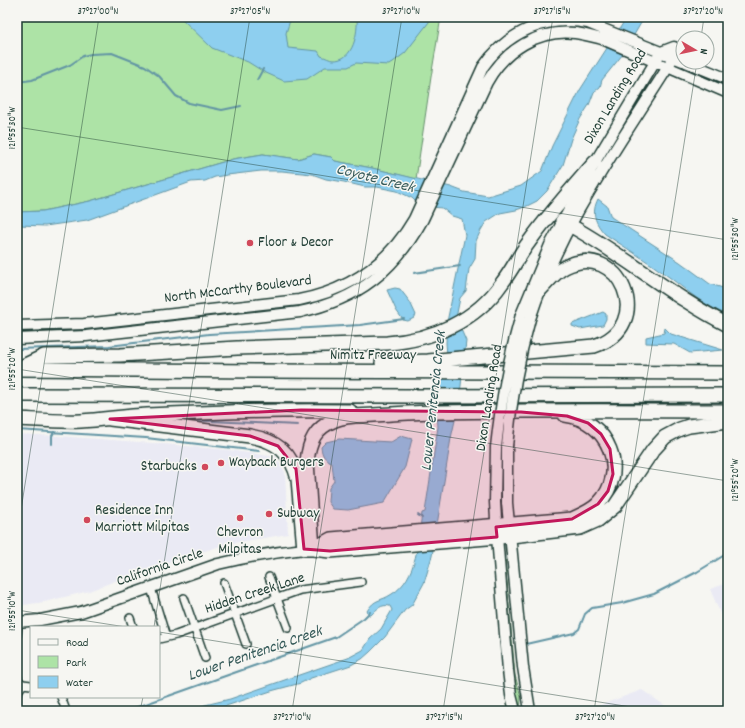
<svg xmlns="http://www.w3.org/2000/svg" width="745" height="728" viewBox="0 0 745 728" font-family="Dekko,sans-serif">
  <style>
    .built { fill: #eaeaf4 }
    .green { fill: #ade3a6; stroke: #66906d }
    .water { fill: #8ecfef; stroke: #6295a4 }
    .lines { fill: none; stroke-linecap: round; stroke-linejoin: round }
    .stream { stroke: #6295a4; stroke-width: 2 }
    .street-casing { stroke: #1f3d34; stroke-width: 10 }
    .secondary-casing { stroke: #1f3d34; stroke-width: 13 }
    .highway-casing { stroke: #1f3d34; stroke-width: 16 }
    .street { stroke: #f6f6f2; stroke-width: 7 }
    .secondary { stroke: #f6f6f2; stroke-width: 10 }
    .highway { stroke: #f6f6f2; stroke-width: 13 }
    .secondary-bridge-casing { stroke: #1f3d34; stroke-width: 13; stroke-linecap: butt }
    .secondary-bridge { stroke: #f6f6f2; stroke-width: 10 }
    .marked { fill: #c2185b; fill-opacity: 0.2; stroke: #c2185b; stroke-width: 3; stroke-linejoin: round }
    .ticks { fill: none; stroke: #1f3d34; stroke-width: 1; stroke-opacity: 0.45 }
    .poi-dot { fill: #d1495b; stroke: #f6f6f2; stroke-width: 1.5 }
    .labels { text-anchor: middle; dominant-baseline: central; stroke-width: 3; stroke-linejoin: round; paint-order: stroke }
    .street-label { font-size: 15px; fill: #1f3d34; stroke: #f6f6f2 }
    .poi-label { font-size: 15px; fill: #1f3d34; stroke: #f6f6f2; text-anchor: start }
    .water-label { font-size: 16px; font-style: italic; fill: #355a59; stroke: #f6f6f2 }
    .neatline { fill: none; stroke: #1f3d34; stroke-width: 1.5 }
    .ticks-label { font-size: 10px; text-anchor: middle; fill: #1f3d34 }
  </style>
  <rect width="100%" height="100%" fill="#f6f6f2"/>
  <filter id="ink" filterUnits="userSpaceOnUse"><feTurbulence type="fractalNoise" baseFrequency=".025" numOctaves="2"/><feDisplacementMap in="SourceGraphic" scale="8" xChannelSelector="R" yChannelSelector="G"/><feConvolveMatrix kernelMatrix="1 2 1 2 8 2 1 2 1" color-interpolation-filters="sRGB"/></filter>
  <g filter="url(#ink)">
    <path class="built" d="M17,434l40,2 96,7 76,7 47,7 9,15 3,62 -61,10 -86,27 -52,20 -45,11 -27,4z
      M728,583v49l-18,-43z
      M642,690l31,21h-89z"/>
    <path class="green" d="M17,17h424l-10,60 -15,102 -44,-11 -37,-7 -4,-4 -17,-3 -16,5 -35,-5 -30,5 -143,42 -47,10 -26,1z
      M371,279l-52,26 -246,30v-5l206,-22 32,-5 20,-6z
      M505,560l10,115 6,22 -1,14h-1l-3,-21z"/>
    <path class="water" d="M180,17h111l-5,16 2,15 30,3 3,5c4,1 9,4 12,4 21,1 25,-28 24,-43h73l-1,5 -24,31 -16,12 -33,-2 -8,4h-23l-18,12 -23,2 -20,-9 -16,-10 -36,-14z
      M627,17h18l-4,6 -18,31 -21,26 -2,7 -6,5 -5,13 -9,14 -9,20 -8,26 -16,26 -10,10 -12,6 -9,3 -16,3 -14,9 -5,8 -5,11 -1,18 -6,10 -3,22 -6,7 -4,20 10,23 -7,62 -8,35 -19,118 -8,27 -12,22 -7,5 -20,27 -15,15 -8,7 -11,6 -40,13 -10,5 -30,8 -60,20h-23l17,-6 25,-6 118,-41 15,-8 7,-11 11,-10 11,-19 -2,-4c-9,-2 -13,3 -19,9h-2l-2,-4c8,-13 13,-9 25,-17 26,-16 26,-54 30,-81l3,-1 13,-85 -2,-31 3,-12 5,-13 3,-16 -1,-12 1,-21 18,-87 -3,-16 -10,-3 -10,-8 -20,-2 -5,-3 -5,-5 -15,-7 -20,-4h-12l-21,-5 -18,-3 -14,-5 -30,-3h-21l-34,4 -12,2 -10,4 -14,1 -104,38 -42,6 -26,-1h-2v-13l26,-1 47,-10 143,-42 30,-5 35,5 16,-5 17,3 4,4 37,7 79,19 13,5 24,4 33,-10 21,-15 10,-25 28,-56z
      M598,199l9,7 4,11 69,45 30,22 13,4 5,4v23c-24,-9 -39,-23 -59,-38 -20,-15 -43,-29 -64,-43 -10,-11 -14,-21 -7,-35z
      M395,288l5,1 10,13 6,13 -2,3 -6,3 -5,-1 -7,-10 -9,-20z
      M603,312l3,2v5l-3,6 -23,4 -8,-3v-2z
      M665,328l6,6 52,16 -33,3 -16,-9 -28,-1v-6l18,-4z
      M401,436l11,3 -7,28 -21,36 -36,7 -15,-1 -5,-7 1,-14 5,-7 -2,-18c-7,-4 -10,-7 -11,-16l5,-5 13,-3 52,3z"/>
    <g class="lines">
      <path class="stream" d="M257,80l6,-11
        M17,82l15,-2 38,-15 13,-9 8,-2 21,-1 33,13 14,10 17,20 13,7 33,7 19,-4
        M414,273l46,-7
        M17,349l92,-3 100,-12 151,-9 44,-6
        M185,420l113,5
        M17,430l129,8 113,13
        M52,444v-8l2,-4
        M418,515l4,3
        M526,644l48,-11 5,-4 6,-15 7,-6 30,-5 32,-9 43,-22 26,-16 5,-5
        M126,711l210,-74 28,-19 6,-6"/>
      <defs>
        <path id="street" d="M269,577l19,51
          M224,583l22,61
          M151,588l15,49
          M184,598l21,60
          M130,618l3,9
          M17,635l1,-13
          M159,639l17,-4 124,-45 61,-8
          M17,676l2,5 4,3 -6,9
          M23,684l8,1
          M61,697l4,11"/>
        <path id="secondary" d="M686,62l42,17
          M521,315l29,-70 45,-83 66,-110 13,-5 -1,10 -5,10c-51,81 -109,161 -138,252
          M17,326l67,-2 215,-24c51,-10 89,-36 115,-81l69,-152c24,-35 63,-52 105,-44l95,38
          M17,339l69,-3 214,-24c59,-13 94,-41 123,-93l64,-137c18,-32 51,-53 88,-49 9,1 18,4 27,6l126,54
          M507,446v57l16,164 7,44
          M496,447l-1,55 2,35 11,133 3,25 4,16
          M17,622l23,-2 41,-8 137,-48c29,-7 57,-12 86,-15"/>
        <path id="highway" d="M562,221c58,30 108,75 166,104
          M382,363l46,-2 166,-15c64,-20 25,-107 -29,-79 -10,5 -17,15 -25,23
          M21,367l23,-11 76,-1 117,-7 150,-5c45,-3 89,-22 115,-60 10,-13 17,-28 27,-41 20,-28 43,-54 66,-80
          M17,369l239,2 472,2
          M17,395l403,1 308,-1
          M17,419c21,1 42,3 64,2 22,-1 43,-5 66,-6 67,-3 135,-5 203,-4
          M110,419l140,17c27,5 41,16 48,43l6,70h9l17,2 181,-15 69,-8 18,-8 17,-14 38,-56 12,-13 15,-8 9,-3 39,-5
          M313,549l-6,-87c2,-21 8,-34 28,-42 12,-5 26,-4 39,-5 21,-1 42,-3 63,-3 97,-2 194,-1 291,-1
          M313,549l18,-10 241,-20c9,-4 19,-8 26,-15 32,-33 10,-84 -33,-89"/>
      </defs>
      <use href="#street" class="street-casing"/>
      <use href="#secondary" class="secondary-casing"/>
      <use href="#highway" class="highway-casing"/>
      <use href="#street" class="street"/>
      <use href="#secondary" class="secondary"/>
      <use href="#highway" class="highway"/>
      <defs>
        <path id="secondary-bridge" d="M507,446c4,-44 11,-85 23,-127
          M496,447c5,-46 12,-87 25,-132"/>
      </defs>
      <use href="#secondary-bridge" class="secondary-bridge-casing"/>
      <use href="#secondary-bridge" class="secondary-bridge"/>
    </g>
  </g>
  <path class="marked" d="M301,410l220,2 46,4 21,7 13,11 9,15 3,25 -5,17 -10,13 -26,15 -76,8 1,10 -167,14 -26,-2 -8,-80 -18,-23 -28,-10 -140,-17z"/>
  <path class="ticks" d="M701,38l3,-21M17,127l711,113M17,369l711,112M17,535l82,-518M17,610l109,17M154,627l96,-610M159,632l497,79M140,711l3,-14M292,711l110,-694M443,711l110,-694M594,711l103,-649"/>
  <g class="poi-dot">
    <circle cx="250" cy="243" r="4"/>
    <circle cx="221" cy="463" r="4"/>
    <circle cx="205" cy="467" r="4"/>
    <circle cx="269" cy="514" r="4"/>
    <circle cx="240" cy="518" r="4"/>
    <circle cx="87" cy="520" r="4"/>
  </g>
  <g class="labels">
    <g class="street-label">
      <text transform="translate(616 97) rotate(-59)">Dixon Landing Road</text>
      <text transform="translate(238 290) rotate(-7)">North McCarthy Boulevard</text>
      <text x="373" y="356">Nimitz Freeway</text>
      <text transform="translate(490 398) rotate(-81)">Dixon Landing Road</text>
      <text transform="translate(160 568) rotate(-19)">California Circle</text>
      <text transform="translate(255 594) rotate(-18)">Hidden Creek Lane</text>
    </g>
    <g class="poi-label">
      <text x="258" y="243">Floor &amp; Decor</text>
      <text x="229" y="463">Wayback Burgers</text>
      <text x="197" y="467" text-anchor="end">Starbucks</text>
      <text x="95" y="511">Residence Inn<tspan x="95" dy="17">Marriott Milpitas</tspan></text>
      <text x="277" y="514">Subway</text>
      <text x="240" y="533" text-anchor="middle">Chevron<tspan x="240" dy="17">Milpitas</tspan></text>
    </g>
    <g class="water-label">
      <text transform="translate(375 179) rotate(14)">Coyote Creek</text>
      <text transform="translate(434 401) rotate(-84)">Lower Penitencia Creek</text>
      <text transform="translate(255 654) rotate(-19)">Lower Penitencia Creek</text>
    </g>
  </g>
  <rect width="745" height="728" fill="none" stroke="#f6f6f2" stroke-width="44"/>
  <rect x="30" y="626" width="130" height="72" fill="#f6f6f2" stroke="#a0aca6"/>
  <rect x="38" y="639" width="20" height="6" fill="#f6f6f2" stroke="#a0aca6"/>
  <text x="66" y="646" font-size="12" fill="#1f3d34">Road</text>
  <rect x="38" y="656" width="20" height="12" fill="#ade3a6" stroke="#a0aca6"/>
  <text x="66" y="666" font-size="12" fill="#1f3d34">Park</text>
  <rect x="38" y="676" width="20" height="12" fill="#8ecfef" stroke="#a0aca6"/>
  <text x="66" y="686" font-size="12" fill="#1f3d34">Water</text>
  <g transform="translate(695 50) rotate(99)"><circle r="19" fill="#f6f6f2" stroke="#a0aca6"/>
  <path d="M0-3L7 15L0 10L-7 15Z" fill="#d1495b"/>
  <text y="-6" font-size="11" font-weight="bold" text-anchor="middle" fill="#1f3d34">N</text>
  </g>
  <rect x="22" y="22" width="701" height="684" class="neatline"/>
  <g class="ticks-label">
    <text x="98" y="14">37°27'00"N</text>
    <text x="250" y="14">37°27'05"N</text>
    <text x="401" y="14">37°27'10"N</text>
    <text x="552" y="14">37°27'15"N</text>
    <text x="703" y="14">37°27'20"N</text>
    <text transform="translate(11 128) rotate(-90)" y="4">121°55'30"W</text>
    <text transform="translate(734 239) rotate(-90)" y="4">121°55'30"W</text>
    <text transform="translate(11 369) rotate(-90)" y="4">121°55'20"W</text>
    <text transform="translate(734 480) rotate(-90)" y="4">121°55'20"W</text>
    <text transform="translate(11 611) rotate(-90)" y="4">121°55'10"W</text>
    <text x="292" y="720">37°27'10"N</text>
    <text x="444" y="720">37°27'15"N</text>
    <text x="595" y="720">37°27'20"N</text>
  </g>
</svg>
